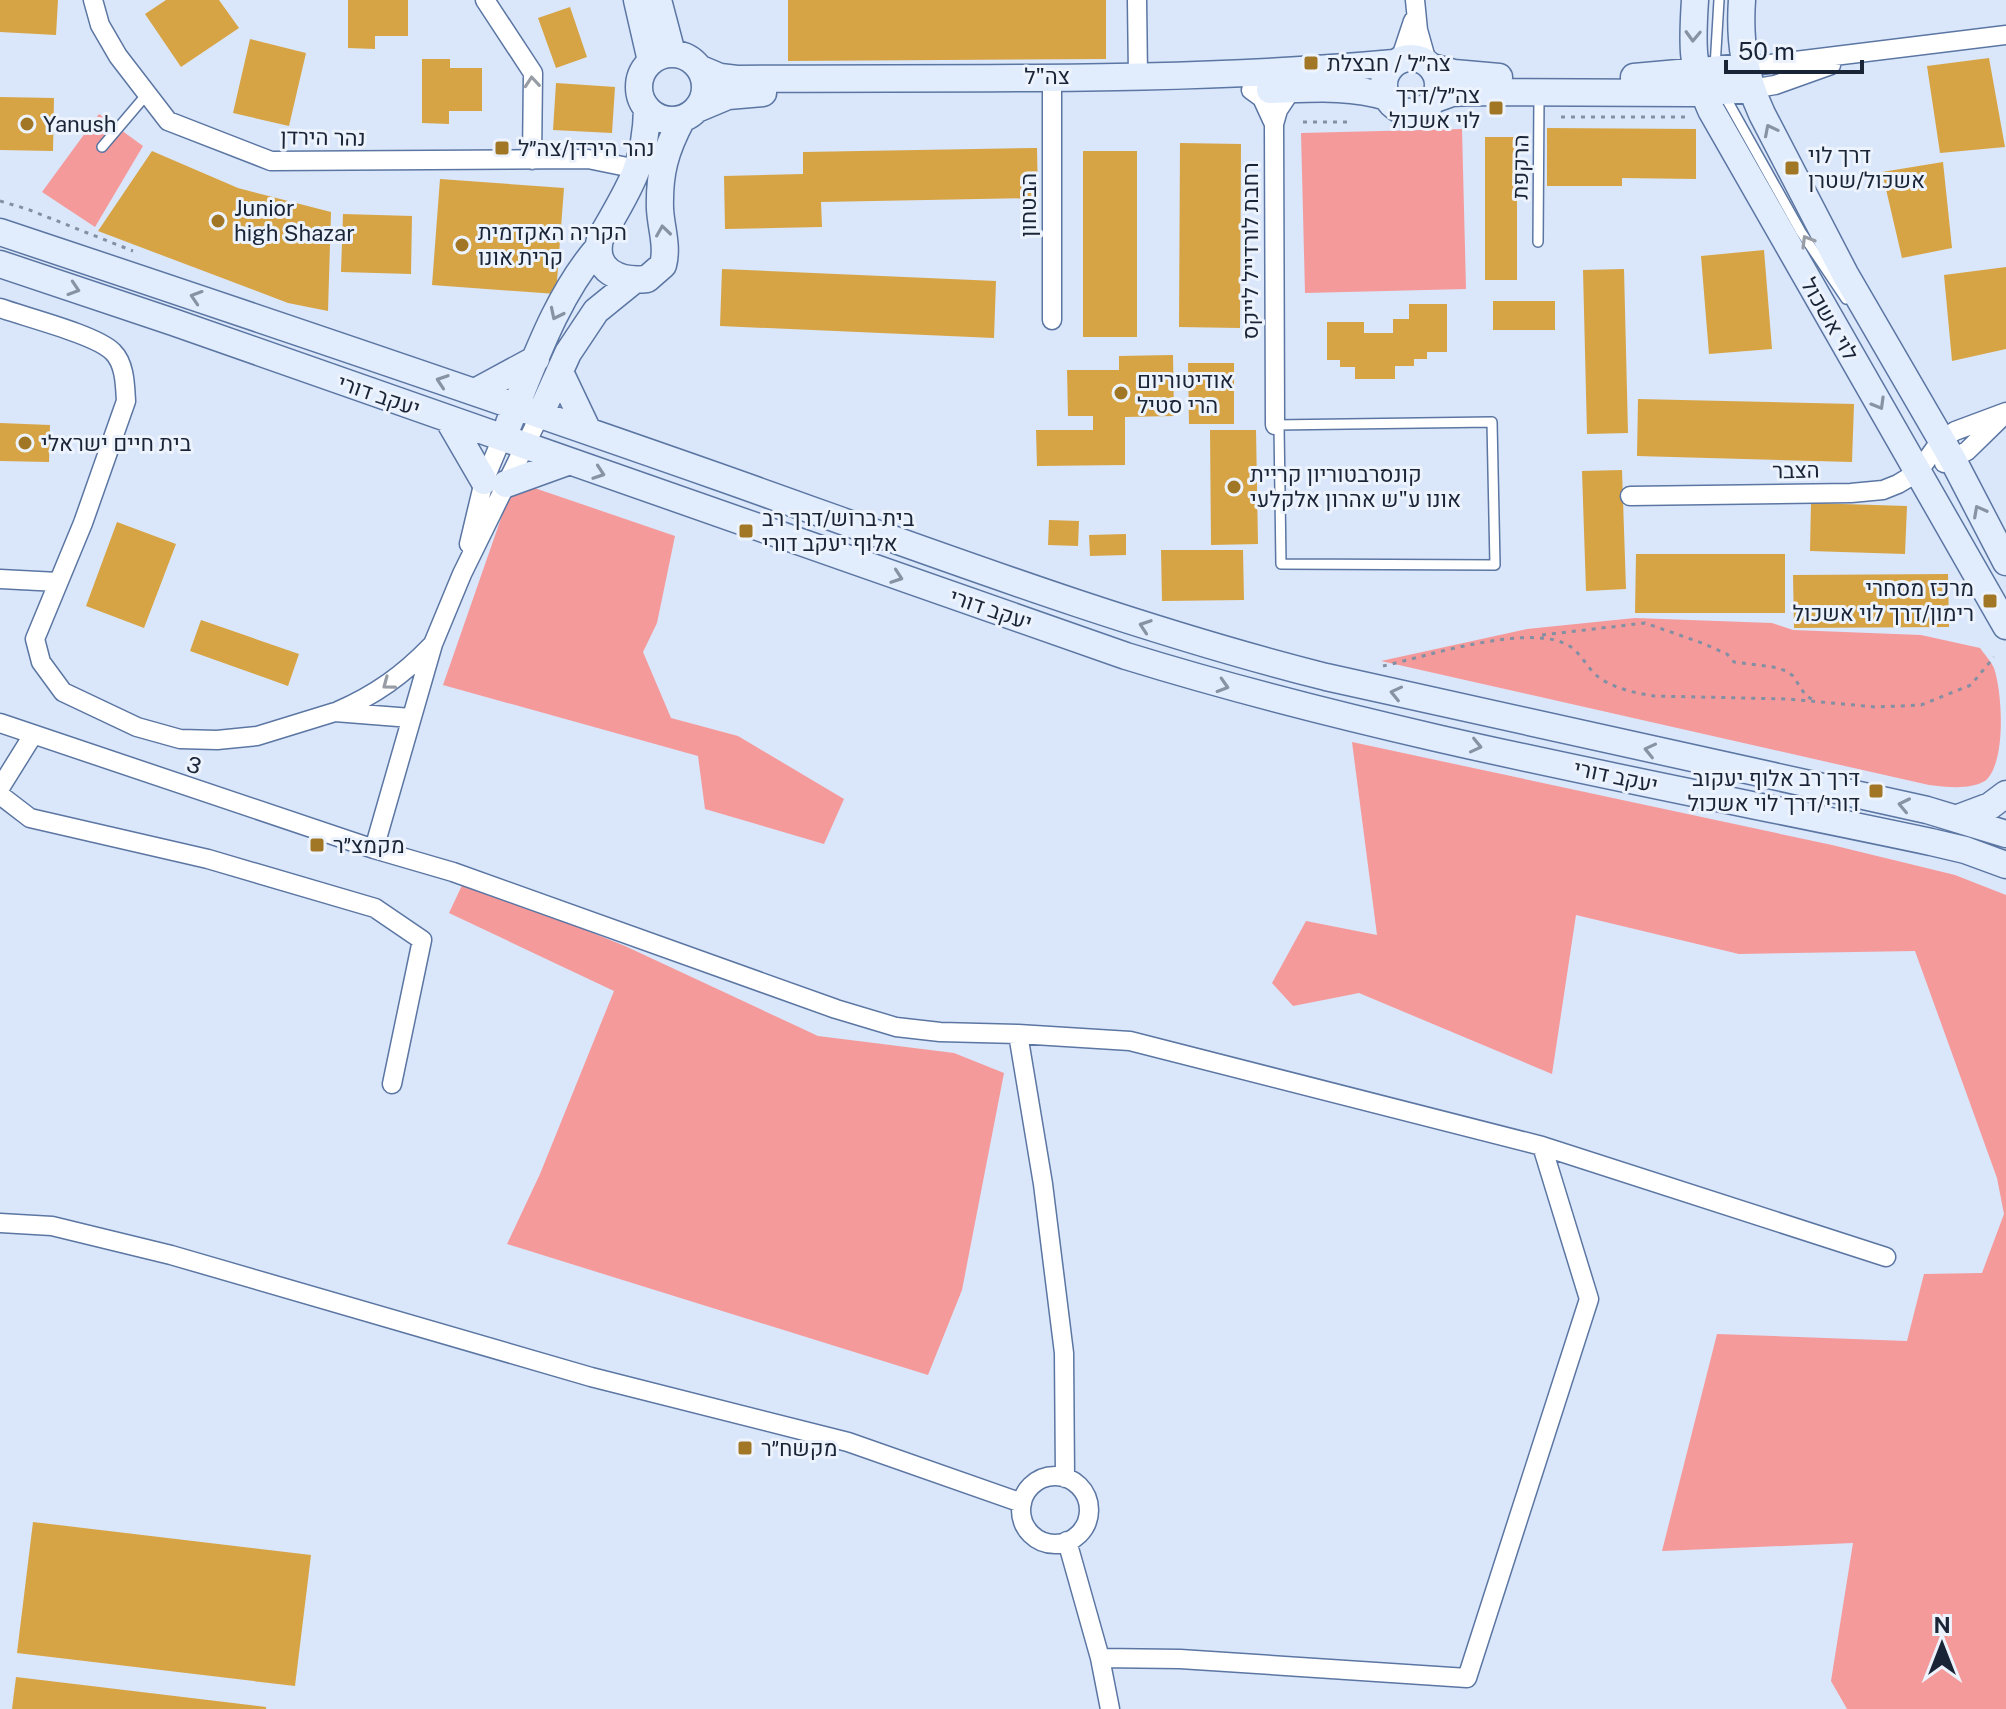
<svg xmlns="http://www.w3.org/2000/svg" width="2006" height="1709" viewBox="0 0 2006 1709" font-family="'Public Sans',Heebo,sans-serif">
  <style>
    .green { fill: #f59a9a }
    .building { fill: #d7a445 }
    .lines { fill: none; stroke-linecap: round; stroke-linejoin: round }
    .lane-casing { stroke: #5b76a2; stroke-width: 12 }
    .street-casing { stroke: #5b76a2; stroke-width: 21 }
    .secondary-casing { stroke: #5b76a2; stroke-width: 29 }
    .path { stroke: #838fa2; stroke-width: 3; stroke-dasharray: 4 6; stroke-linecap: butt }
    .lane { stroke: #fff; stroke-width: 9 }
    .street { stroke: #fff; stroke-width: 18 }
    .secondary { stroke: #e1ecfd; stroke-width: 26 }
    .oneway { stroke: #8792a3 }
    .oneway2 { stroke: #989ca5 }
    .poi-dot { fill: #a17726; stroke: #edf3fd; stroke-width: 3 }
    .labels { text-anchor: middle; dominant-baseline: central; stroke-width: 6; stroke-linejoin: round; paint-order: stroke }
    .poi-label { font-size: 22px; fill: #192436; stroke: #edf3fd; text-anchor: start }
    .street-label { font-size: 22px; fill: #192436; stroke: #edf3fd }
  </style>
  <rect width="100%" height="100%" fill="#dae6fa"/>
  <path class="green" d="M99,114l44,32 -48,81 -53,-35z
    M1462,129l4,160 -161,4 -4,-160z
    M514,481l161,55 -18,87 -14,29 28,66 67,18 106,63 -20,45 -119,-35 -7,-53 -255,-71z
    M1635,618l137,5 21,7 128,5 59,13c4,6 11,13 14,20 9,27 12,96 -9,113 -16,9 -38,6 -56,4l-548,-124 146,-32z
    M1352,742l480,103 123,30 51,20v814h-159l-16,-28 22,-138 -191,8 55,-217 190,7 17,-67 58,-1 22,-59 -7,-36 -82,-227 -176,3 -163,-39 -24,159 -193,-81 -66,13 -21,-23 34,-62 71,14z
    M464,881l161,65 193,90 136,17 50,20 -42,217 -34,85 -421,-131 33,-70 74,-183 -165,-78z"/>
  <path class="building" d="M0,0h58l-2,35 -56,-3z
    M166,0h53l20,28 -58,39 -36,-53z
    M348,0h60v36h-33v13l-27,-1z
    M788,0h318v59l-318,2z
    M570,7l17,50 -31,11 -18,-50z
    M250,39l56,14 -17,73 -56,-13z
    M1989,58l16,89 -65,6 -13,-87z
    M422,59h28v9h32v43h-33v13l-27,-1z
    M556,83l59,4 -3,46 -59,-3z
    M0,97l54,1 -1,53 -53,-1z
    M1547,128l149,1v50l-74,-1v8h-75z
    M1485,137h32v143h-32z
    M1180,143l61,1 -1,184 -61,-1z
    M1037,148l1,50 -217,4 1,25 -97,2 -1,-53 79,-2v-22z
    M152,151l86,37 93,24 -3,99 -40,-8 -190,-72z
    M1083,151h54v186h-54z
    M1943,162l9,86 -50,10 -20,-86z
    M440,179l124,9 -8,106 -124,-9z
    M343,214l69,2 -1,58 -70,-2z
    M1764,250l8,99 -63,5 -8,-98z
    M2006,267v82l-54,12 -8,-86z
    M722,269l274,12 -2,57 -274,-12z
    M1624,269l4,164 -41,1 -4,-164z
    M1493,301h62v29h-62z
    M1409,304h38v48h-20v7h-13v7h-19v13h-40v-12h-15v-7h-13v-38h37v11h29v-14h16z
    M1173,355l1,61 -49,1v48l-88,1 -1,-36h57v-14h-25l-1,-46h52v-14z
    M1188,363h46v61h-45z
    M1638,399l216,5 -2,58 -215,-6z
    M0,423l50,2 -1,37 -49,-1z
    M1210,430h46l2,114 -47,1z
    M1622,470l4,119 -40,2 -4,-120z
    M1811,503l96,3 -2,48 -95,-3z
    M1049,520l30,1 -1,25 -30,-1z
    M117,522l59,22 -32,84 -58,-22z
    M1126,534v21l-36,1 -1,-21z
    M1161,550h82l1,50 -82,1z
    M1636,554h149v59h-150z
    M1948,574l1,53 -155,1 -1,-53z
    M201,620l98,34 -11,32 -98,-35z
    M33,1522l278,33 -16,131 -278,-33z
    M16,1677l250,30v2h-254z"/>
  <g class="lines">
    <defs>
      <path id="lane" d="M1715,67l4,-67
        M1723,93l78,139 45,67
        M102,147l45,-53
        M1538,242l1,-146
        M1275,425l217,-3 3,143 -214,-1 -2,-139"/>
      <path id="street" d="M93,0l7,25 18,31 50,65 103,40 317,-2 49,10
        M485,0l48,73 -1,87
        M1137,0l1,76
        M1415,0l3,30 9,32
        M1400,60l13,-39
        M1745,67l261,-32
        M1751,89l24,-4 56,-20
        M1052,90v230
        M1251,90l11,8 12,26
        M0,308c25,9 97,27 113,44 12,12 12,33 13,49l-43,122 -48,116 6,23 22,30 74,35 43,12 37,1 40,-4 78,-24 76,6
        M1275,425l-1,-301 4,-14 14,-21
        M1944,463l23,-12 37,-36
        M1630,496l221,-3 32,-3 15,-6 20,-12 23,-32 14,-9 51,-19
        M469,544l15,-63 18,-43
        M0,579l58,3
        M338,711c37,-16 65,-36 93,-65
        M0,723l374,126 79,23 383,137 60,18 44,5 78,2 112,7 412,105 344,111
        M0,788l33,-53
        M0,795l30,23 178,41 167,49 47,32 -30,144
        M374,849l59,-205 29,-70 78,-159
        M1018,1034l25,150 21,169 1,125
        M0,1223l52,3 119,29 420,122 257,65 174,61
        M1021 1510a34 34 0 1 1 68 0a34 34 0 1 1-68 0Z
        M1067,1541l33,117 80,1 287,19 122,-379 -47,-153
        M1100,1658l10,51"/>
      <path id="secondary" d="M637,0l14,61
        M658,0l14,53
        M1695,0c-3,46 -4,67 16,110l295,516
        M1742,0c-3,42 3,77 20,114l83,160 108,186 53,102
        M639 87a33 33 0 1 1 66 0a33 33 0 1 1-66 0Z
        M1384 85a27 27 0 1 1 54 0a27 27 0 1 1-54 0Z
        M1432,67l22,6 45,4
        M701,69l19,8 17,2c219,-2 439,4 657,-16
        M1634,77l111,-10
        M1270,90c39,-1 79,-5 117,7
        M1435,99l17,-6 20,-1 219,1 60,-4
        M647,109c-1,58 -20,82 -47,130 -8,32 20,43 47,40l16,-14c5,-19 -2,-37 -3,-56 -1,-36 5,-58 22,-90
        M697,109l31,-13 35,-3
        M0,232c240,80 480,161 719,245 201,71 401,148 607,200l601,133 79,24
        M0,264l173,58 953,334c263,81 536,129 805,186l34,8 41,15
        M560,372l28,59
        M475,392l61,-33
        M540,415l28,-62 28,-42 37,-30
        M448,419l36,62
        M509,423c25,-60 46,-124 88,-174
        M506,484l61,-22
        M1958,818l32,-12 16,-12"/>
    </defs>
    <use href="#lane" class="lane-casing"/>
    <use href="#street" class="street-casing"/>
    <use href="#secondary" class="secondary-casing"/>
    <path class="path" d="M1561,117h128
      M1303,122h49
      M0,201l27,8 106,42
      M1542,635l103,-12 57,20 25,11 7,8 39,5 14,4 6,5 13,20 8,4
      M1383,666c44,-10 151,-45 188,-19 10,7 16,20 25,28 15,13 39,18 58,21l134,3 88,8 45,-2 50,-20 23,-28"/>
    <use href="#lane" class="lane"/>
    <use href="#street" class="street"/>
    <use href="#secondary" class="secondary"/>
  </g>
  <defs><path id="oneway-chevron" d="M-2-3.5L2.5 0L-2 3.5" fill="none" stroke-width="1.6" stroke-linecap="round" stroke-linejoin="round" transform="scale(2)"/></defs>
  <g class="oneway">
    <use href="#oneway-chevron" transform="translate(1693 36) rotate(92)"/>
    <use href="#oneway-chevron" transform="translate(1770 130) rotate(-117)"/>
    <use href="#oneway-chevron" transform="translate(663 231) rotate(-98)"/>
    <use href="#oneway-chevron" transform="translate(74 289) rotate(18)"/>
    <use href="#oneway-chevron" transform="translate(196 297) rotate(-162)"/>
    <use href="#oneway-chevron" transform="translate(556 314) rotate(116)"/>
    <use href="#oneway-chevron" transform="translate(442 381) rotate(-161)"/>
    <use href="#oneway-chevron" transform="translate(1879 404) rotate(60)"/>
    <use href="#oneway-chevron" transform="translate(599 473) rotate(19)"/>
    <use href="#oneway-chevron" transform="translate(1979 511) rotate(-118)"/>
    <use href="#oneway-chevron" transform="translate(897 577) rotate(19)"/>
    <use href="#oneway-chevron" transform="translate(1145 626) rotate(-161)"/>
    <use href="#oneway-chevron" transform="translate(1223 686) rotate(17)"/>
    <use href="#oneway-chevron" transform="translate(1396 693) rotate(-167)"/>
    <use href="#oneway-chevron" transform="translate(1476 746) rotate(13)"/>
    <use href="#oneway-chevron" transform="translate(1650 750) rotate(-167)"/>
    <use href="#oneway-chevron" transform="translate(1904 805) rotate(-168)"/>
  </g>
  <g class="oneway2">
    <use href="#oneway-chevron" transform="translate(532 82) rotate(-95)"/>
    <use href="#oneway-chevron" transform="translate(1807 241) rotate(-121)"/>
    <use href="#oneway-chevron" transform="translate(388 684) rotate(143)"/>
  </g>
  <g class="poi-dot">
    <rect x="1303" y="55" width="16" height="16" rx="4"/>
    <rect x="1488" y="100" width="16" height="16" rx="4"/>
    <circle cx="27" cy="124" r="8"/>
    <rect x="494" y="140" width="16" height="16" rx="4"/>
    <rect x="1784" y="160" width="16" height="16" rx="4"/>
    <circle cx="218" cy="221" r="8"/>
    <circle cx="462" cy="245" r="8"/>
    <circle cx="1121" cy="393" r="8"/>
    <circle cx="25" cy="443" r="8"/>
    <circle cx="1234" cy="487" r="8"/>
    <rect x="738" y="523" width="16" height="16" rx="4"/>
    <rect x="1982" y="593" width="16" height="16" rx="4"/>
    <rect x="1868" y="783" width="16" height="16" rx="4"/>
    <rect x="309" y="837" width="16" height="16" rx="4"/>
    <rect x="737" y="1440" width="16" height="16" rx="4"/>
  </g>
  <g class="labels">
    <g class="poi-label">
      <text x="1327" y="63">צה״ל / חבצלת</text>
      <text x="1480" y="95" text-anchor="end">צה״ל/דרך<tspan x="1480" dy="25">לוי אשכול</tspan></text>
      <text x="43" y="124">Yanush</text>
      <text x="518" y="148">נהר הירדן/צה״ל</text>
      <text x="1808" y="155">דרך לוי<tspan x="1808" dy="25">אשכול/שטרן</tspan></text>
      <text x="234" y="208">Junior<tspan x="234" dy="25">high Shazar</tspan></text>
      <text x="478" y="232">הקריה האקדמית<tspan x="478" dy="25">קרית אונו</tspan></text>
      <text x="1137" y="380">אודיטוריום<tspan x="1137" dy="25">הרי סטיל</tspan></text>
      <text x="41" y="443">בית חיים ישראלי</text>
      <text x="1250" y="474">קונסרבטוריון קריית<tspan x="1250" dy="25">אונו ע"ש אהרון אלקלעי</tspan></text>
      <text x="762" y="518">בית ברוש/דרך רב<tspan x="762" dy="25">אלוף יעקב דורי</tspan></text>
      <text x="1974" y="588" text-anchor="end">מרכז מסחרי<tspan x="1974" dy="25">רימון/דרך לוי אשכול</tspan></text>
      <text x="1860" y="778" text-anchor="end">דרך רב אלוף יעקוב<tspan x="1860" dy="25">דורי/דרך לוי אשכול</tspan></text>
      <text x="333" y="845">מקמצ״ר</text>
      <text x="761" y="1448">מקשח״ר</text>
    </g>
    <g class="street-label">
      <text x="1047" y="76">צה"ל</text>
      <text transform="translate(323 137) rotate(1)">נהר הירדן</text>
      <text transform="translate(1520 167) rotate(-89)">הרקפת</text>
      <text transform="translate(1028 205) rotate(-90)">הבטחון</text>
      <text transform="translate(1250 251) rotate(-90)">רחבת לורדייל לייקס</text>
      <text transform="translate(1830 319) rotate(60)">לוי אשכול</text>
      <text transform="translate(379 395) rotate(19)">יעקב דורי</text>
      <text transform="translate(1796 470) rotate(-1)">הצבר</text>
      <text transform="translate(991 609) rotate(19)">יעקב דורי</text>
      <text transform="translate(194 765) rotate(18)">3</text>
      <text transform="translate(1616 776) rotate(12)">יעקב דורי</text>
    </g>
  </g>
  <g transform="translate(1942 1645)" stroke="#edf3fd" stroke-width="6" paint-order="stroke">
  <path d="M0-6L14 30L0 20L-14 30Z" fill="#192436"/>
  <text y="-12" font-size="22" font-weight="bold" text-anchor="middle" fill="#192436">N</text>
  </g>
  <path d="M1726 60v12h136v-12" fill="none" stroke="#192436" stroke-width="4"/>
  <text x="1738" y="60" font-size="24" fill="#192436" stroke="#edf3fd" stroke-width="6" paint-order="stroke">50 m</text>
</svg>
